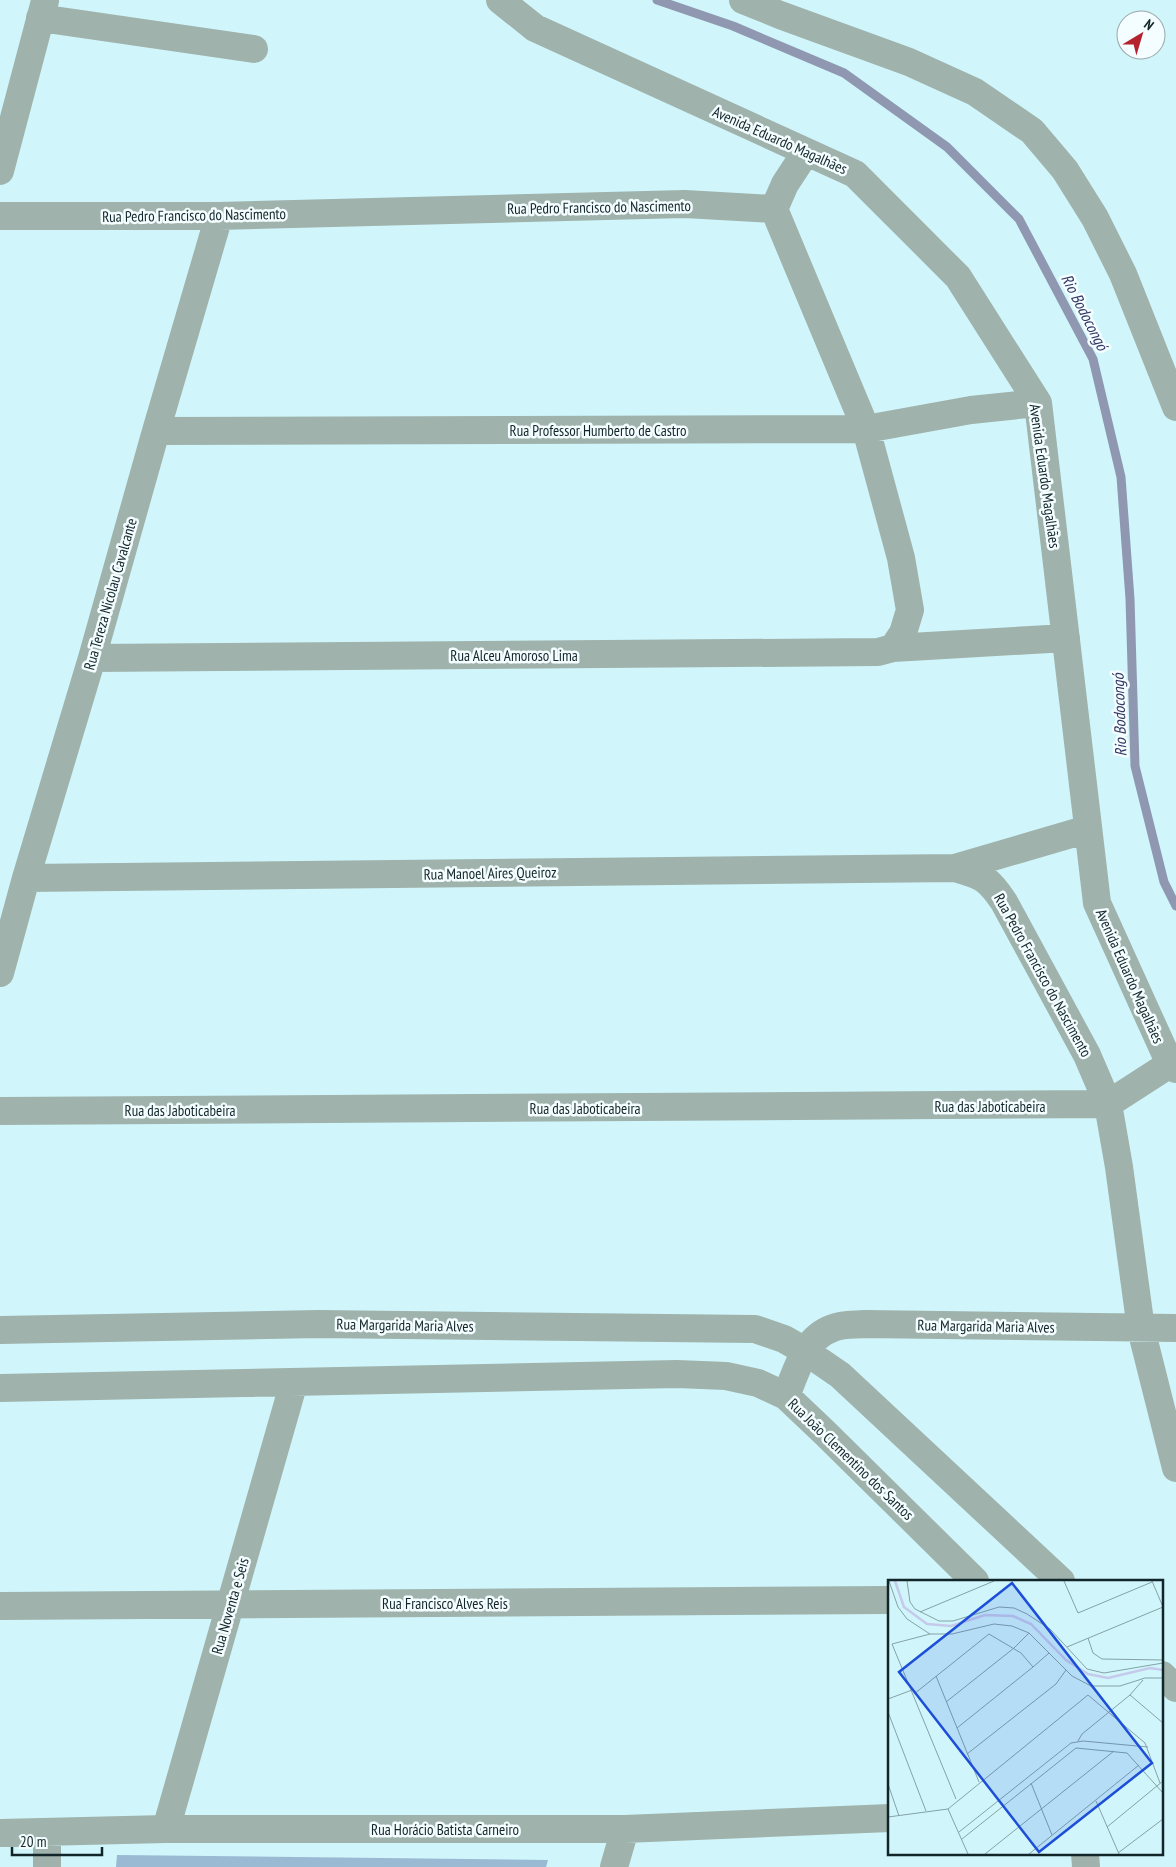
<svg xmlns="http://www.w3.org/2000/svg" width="1176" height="1867" viewBox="0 0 1176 1867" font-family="'PT Sans Narrow',sans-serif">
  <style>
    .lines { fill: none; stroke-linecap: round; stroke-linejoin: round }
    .stream { stroke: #8f98b0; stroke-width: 9 }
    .building { fill: #9ab9d2 }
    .minor { stroke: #9fb2ab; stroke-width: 28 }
    .labels { text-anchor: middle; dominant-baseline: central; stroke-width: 5; stroke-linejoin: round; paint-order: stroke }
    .street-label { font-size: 15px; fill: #122528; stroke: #f4fdff }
    .water-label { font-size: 16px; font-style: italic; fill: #343864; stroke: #f4fdff }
    .inset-river { fill: none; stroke: #c5caeb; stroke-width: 2.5 }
    .inset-road { fill: none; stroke: #84a2a7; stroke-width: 1 }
    .view { fill: #1d4ed8; fill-opacity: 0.15; stroke: #1d4ed8; stroke-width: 2.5 }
    .inset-edge { fill: none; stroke: #122528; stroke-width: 2.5 }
  </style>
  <rect width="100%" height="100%" fill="#d0f6fc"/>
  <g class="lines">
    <path class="stream" d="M657,0l76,26 111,47 103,74 72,72 74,140 28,118 9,122 5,167 29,116 12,24"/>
  </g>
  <path class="building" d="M117,1855l431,5 -2,7h-430z"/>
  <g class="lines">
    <path class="minor" d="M500,0l35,28 320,146 103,103 80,126 59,500 73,161 6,5
      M743,0l37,15 129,47 66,30 57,39 33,39 30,48 28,56 53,133
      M40,18l214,31
      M0,171l45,-170
      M774,209l11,-25 21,-32
      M0,216h219l466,-12 89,5
      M156,431l710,-2 105,-19 67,-7
      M893,648l173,-10
      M92,658l786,-6 15,-4 10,-15 7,-23 -9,-52 -35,-129 -92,-220
      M955,868l133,-39
      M26,878l929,-10c28,8 33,10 49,34l83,153 21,49 62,-40
      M0,973l26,-95 66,-220 64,-227 63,-215
      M0,1111l1108,-7 11,63 22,162 35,139
      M0,1330l319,-6 436,5 29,10 21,12 35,24 221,206
      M0,1388l677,-14 49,2 32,7 28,13 39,37 150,148
      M786,1396c11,-26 18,-58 47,-68 9,-4 22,-3 32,-4l311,4
      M0,1606l890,-6
      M1162,1675l14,13
      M166,1829l128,-447
      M0,1833l166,-4h459l265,-11
      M47,1833v34
      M1085,1853l1,14
      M614,1867l11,-38"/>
  </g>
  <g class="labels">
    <g class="street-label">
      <text transform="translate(780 140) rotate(24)">Avenida Eduardo Magalhães</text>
      <text transform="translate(599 207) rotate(-1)">Rua Pedro Francisco do Nascimento</text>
      <text transform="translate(194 215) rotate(-1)">Rua Pedro Francisco do Nascimento</text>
      <text x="598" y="430">Rua Professor Humberto de Castro</text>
      <text transform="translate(1045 476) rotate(82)">Avenida Eduardo Magalhães</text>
      <text transform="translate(110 594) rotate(-74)">Rua Tereza Nicolau Cavalcante</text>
      <text x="514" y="655">Rua Alceu Amoroso Lima</text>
      <text transform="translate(490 873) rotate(-1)">Rua Manoel Aires Queiroz</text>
      <text transform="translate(1043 975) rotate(61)">Rua Pedro Francisco do Nascimento</text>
      <text transform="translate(1130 976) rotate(66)">Avenida Eduardo Magalhães</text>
      <text x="990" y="1106">Rua das Jaboticabeira</text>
      <text x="585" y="1108">Rua das Jaboticabeira</text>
      <text x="180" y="1110">Rua das Jaboticabeira</text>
      <text transform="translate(405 1325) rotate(1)">Rua Margarida Maria Alves</text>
      <text transform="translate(986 1326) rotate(1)">Rua Margarida Maria Alves</text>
      <text transform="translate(851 1459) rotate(44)">Rua João Clementino dos Santos</text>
      <text x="445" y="1603">Rua Francisco Alves Reis</text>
      <text transform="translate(230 1606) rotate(-74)">Rua Noventa e Seis</text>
      <text x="445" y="1829">Rua Horácio Batista Carneiro</text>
    </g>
    <g class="water-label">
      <text transform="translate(1085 312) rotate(63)">Rio Bodocongó</text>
      <text transform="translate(1119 715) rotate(-92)">Rio Bodocongó</text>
    </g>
  </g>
  <g transform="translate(888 1580)">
    <rect width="275" height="275" fill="#d0f6fc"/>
    <path class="inset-river" d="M7,1l9,26 23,17 24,2 34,-11 28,1 18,8 35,36 22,14 20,4 42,-10 13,2"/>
    <path class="inset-road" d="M1,1l9,26 9,12 23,15h22l42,-10 18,2 17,7 43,43 19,10h29l25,-8h18M19,1l3,21 5,7 24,12h14l46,-14 15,1 13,6 23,15 37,40 17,4 59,-10M176,1l14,32 74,-31M264,1l11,26M32,32l74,-31M42,54l-38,10 64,155M200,58l5,15 9,6 61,1M179,67l96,-40M145,87l16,-14M48,96l43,106M26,114l75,-60M242,115l13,-15M0,119l24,-9M58,122l68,-54 15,-15M0,132l38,99M69,148l76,-61 -12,-14 -32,-19M190,161l4,-7 48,-39 33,28M79,174l89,-70 10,-14M143,203l21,52M0,204l11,32M208,221l23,53M60,229l20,45M0,237l60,-8 140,-114 57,48 15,40M219,247l56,-46M71,252l112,-89 12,-2 65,6M74,259l114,-91 51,5 36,40M230,273l45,-34M97,274l129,-103M141,274l110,-89"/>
    <path class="view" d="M124,3l140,180 -113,89 -140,-180z"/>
    <rect width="275" height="275" class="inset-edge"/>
  </g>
  <g transform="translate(1141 35) rotate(38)"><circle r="24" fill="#f4fdff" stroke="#9aa7a9"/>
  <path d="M0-4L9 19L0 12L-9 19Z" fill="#b4232d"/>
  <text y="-8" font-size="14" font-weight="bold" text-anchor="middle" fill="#122528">N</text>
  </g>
  <path d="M12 1847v8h90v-8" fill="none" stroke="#122528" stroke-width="2.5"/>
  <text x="20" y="1847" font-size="15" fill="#122528" stroke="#f4fdff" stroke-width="4" paint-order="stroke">20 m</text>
</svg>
